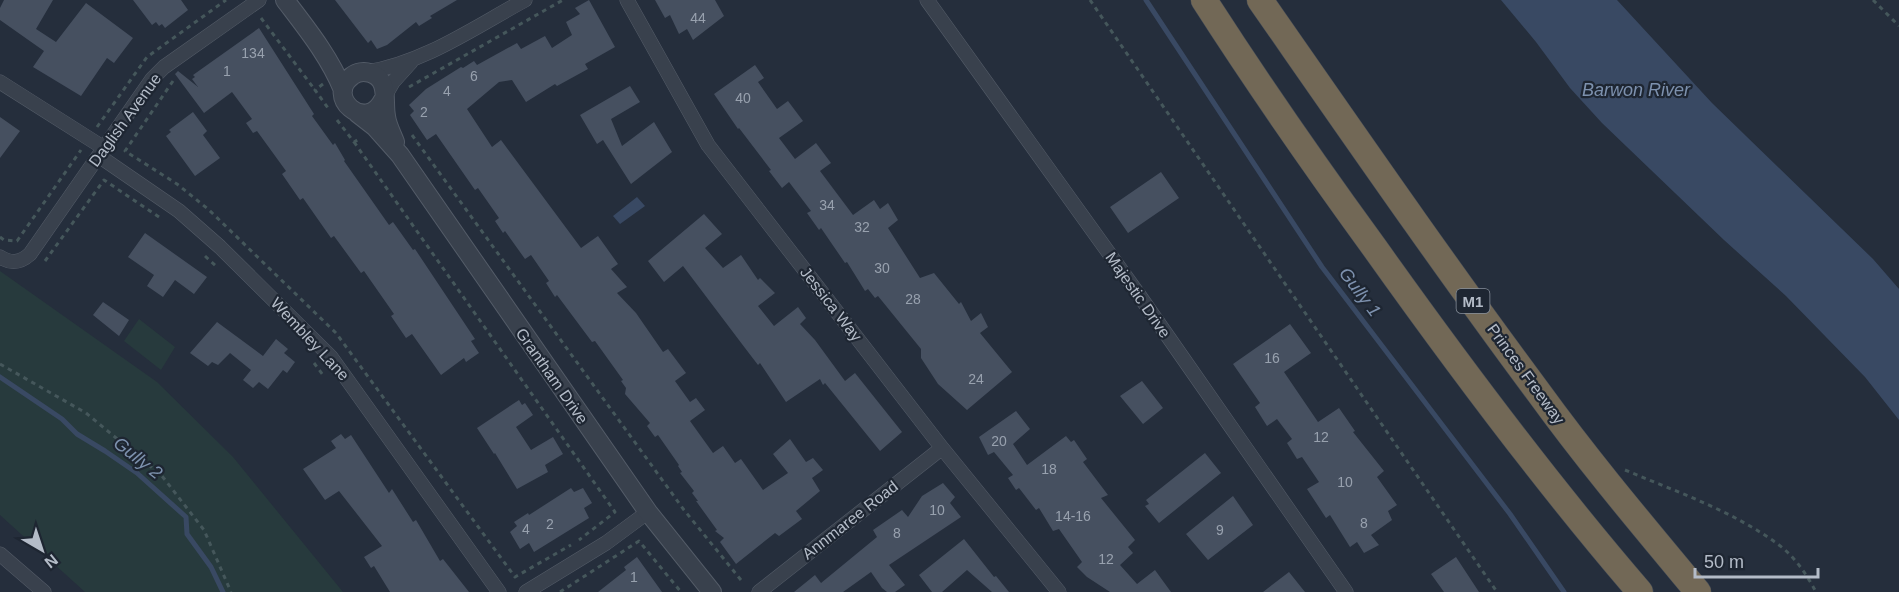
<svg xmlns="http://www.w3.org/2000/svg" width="1899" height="592" viewBox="0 0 1899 592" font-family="Helvetica,sans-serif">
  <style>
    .green { fill: #273a3d }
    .water { fill: #394963 }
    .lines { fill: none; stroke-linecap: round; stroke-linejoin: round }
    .stream { stroke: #394963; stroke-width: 5 }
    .building { fill: #465060 }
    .minor-casing { stroke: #545c68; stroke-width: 15 }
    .tertiary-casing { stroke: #545c68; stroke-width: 20 }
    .motorway-casing { stroke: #414955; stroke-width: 27 }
    .path { stroke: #45575b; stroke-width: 3; stroke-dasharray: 4.5 4.5; stroke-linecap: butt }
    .minor { stroke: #39414d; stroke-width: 14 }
    .tertiary { stroke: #39414d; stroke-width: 18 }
    .motorway { stroke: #726856; stroke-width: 26 }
    .labels { text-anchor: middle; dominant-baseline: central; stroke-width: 4.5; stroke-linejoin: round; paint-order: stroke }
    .number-label { font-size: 14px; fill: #98a1ae }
    .shield { fill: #1e2632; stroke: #878f9b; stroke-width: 1.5 }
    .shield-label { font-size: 15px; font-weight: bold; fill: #b4bcc8 }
    .street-label { font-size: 16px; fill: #b4bcc8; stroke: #1e2632 }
    .water-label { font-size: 18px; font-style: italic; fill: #7d91ae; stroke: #1e2632 }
  </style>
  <rect width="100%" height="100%" fill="#252e3c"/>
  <path class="green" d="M0,271l157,111 76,75 110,135h-258l-85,-77z
    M139,319l36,28 -14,23 -37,-29z"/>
  <path class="water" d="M1501,0h116l95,103 161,156 26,30v131l-34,-43 -79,-81 -62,-56 -122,-117 -32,-35 -34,-46z
    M637,197l8,9 -25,18 -7,-8z"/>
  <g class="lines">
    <path class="stream" d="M1146,0l176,267 188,247 54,78
      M0,377l62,42 15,15 28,17 32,22 49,44 1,17 24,33 12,25"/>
  </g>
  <path class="building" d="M4,0h49l-17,29 20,13 30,-39 47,35 -19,25 -7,-5 -26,38 -48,-29 11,-16 -44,-31v-12z
    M133,0h48l7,10 -23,18 -3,-4 -3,2 -3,-4 -4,3z
    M335,0h122l-27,16 2,2 -13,8 -3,-4 -29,23 -10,4 -6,-9 -3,3z
    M589,0l26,47 -30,17 3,5 -31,17 -2,-2 -29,18 -14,-22 -13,2 -32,27 25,38 9,-7 80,108 17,-12 20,28 -7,5 16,18 -10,6 19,20 27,39 5,-3 18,24 -11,8 15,21 6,-4 9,12 -15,11 23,32 10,-7 12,17 6,-4 22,31 25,-17 -15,-19 17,-15 16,23 7,-4 10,12 -11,8 8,13 -24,20 6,8 -23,17 -4,-3 -39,31 -16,-22 4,-4 -9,-7 2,-1 -21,-29h2l-6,-8 2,-2 -14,-18 2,-1 -4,-6 1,-1 -21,-30 -3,2 -8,-11 3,-3 -25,-29 1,-6 -5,-7 2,-1 -28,-39 -3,1 -35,-47 -2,2 -9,-14 3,-2 -18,-26 -6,4 -20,-28 -2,2 -8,-12 4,-3 -21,-30 -3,2 -39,-56 -9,6 -17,-25 4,-4 -5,-6 17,-16 35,-22 2,1 11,-7 3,4 40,-22 4,6 24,-13 7,12 20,-13 -6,-13 14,-8 -5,-6z
    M655,0h60l9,16 -31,24 -6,-11 -8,5 -9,-19 -5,3z
    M259,28l55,86 -2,2 21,29 2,-2 10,17 -1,1 45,64 4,-3 20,28 2,-1 60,90 -4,2 8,12 -13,9 -2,-4 -23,17 -29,-41 -6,4 -15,-22 3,-2 -30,-43 -3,2 -27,-37 -3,2 -28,-40 -3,2 -18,-26 4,-3 -29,-40 -4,2 -7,-10 6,-4 -20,-27 -28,21 -29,-39 3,-3 20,16 -6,-8 3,-2 -2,-2z
    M755,65l9,13 -6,4 19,27 11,-8 15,20 -24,17 16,21 21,-16 15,20 -11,8 33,44 21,-15 6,9 8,-6 10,17 -10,8 32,50 14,-5 25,31 2,-2 10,19 10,-8 7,14 -8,6 32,39 -45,38 -29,-26 -17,-26v-9l-43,-53 -3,2 -7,-9 -3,2 -18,-29 -2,1 -24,-35 -2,2 -12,-17 4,-2 -22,-29 -7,6 -13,-17 2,-1 -32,-42 -1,1 -24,-35z
    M630,86l10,16 -29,17 11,27 32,-24 18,30 -41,32 -28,-44 -6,4 -17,-29z
    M193,112l14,19 -4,4 17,23 -25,18 -29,-40 5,-4 -2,-2z
    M0,117l20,14 -20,27z
    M1161,172l18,26 -51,35 -18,-26z
    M704,214l18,20 -17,14 18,20 18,-13 17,25 2,-2 15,15 -17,13 16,20 24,-19 8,11 -6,6 15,16 30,41 10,-8 47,59 -22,19 -55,-68 -2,2 -3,-6 -34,23 -26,-39 -2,2 -13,-17 -62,-82 -19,16 -16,-21z
    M145,233l62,44 -13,17 -19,-14 -12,17 -16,-11 7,-11 -26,-18z
    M103,302l26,18 -10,16 -26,-21z
    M217,322l46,34 13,-17 12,10 -4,4 11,9 -8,11 -4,-3 -15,19 -9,-7 -6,6 -10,-8 8,-10 -21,-17 -12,12 -6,-3 -4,4 -18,-13z
    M1290,324l21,29 -27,19 34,50 21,-14 16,23 -2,1 31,39 -7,6 20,28 -9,6 4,9 -21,15 8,10 -15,8 -7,-11 -7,5 -20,-32 -4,3 -19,-29 12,-7 -17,-25 -5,2 -10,-16 5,-4 -15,-20 -10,7 -12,-19 5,-4 -27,-39z
    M1142,381l21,27 -20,16 -23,-28z
    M519,400l3,5 3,-2 8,12 -17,12 15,23 22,-13 10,17 -18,11 3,7 -31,17 -22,-36 -1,1 -17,-26z
    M1016,411l14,18 -17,15 14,21 39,-29 5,6 3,-2 13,19 -4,3 25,33 -7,3 34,42 -7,7 5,6 -13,12 17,19 18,-14 16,22h-61l-23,-15 -10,-10 5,-5 -23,-33 -6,2 -14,-23 -3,2 -17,-22 -3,2 -8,-12 5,-3 -19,-23 -6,3 -9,-18z
    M341,434l4,5 6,-4 38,58 3,-4 21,33 3,-2 24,41 3,-2 26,33h-79l-16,-26 -3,2 -7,-11 18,-11 -43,-55 -14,9 -22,-31 33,-21 -5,-7z
    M1205,453l16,20 -62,50 -14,-17 4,-2 -3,-4z
    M943,483l12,14 -5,6 11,14 -72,48 16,20 -10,7h-8l-5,-4 -11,-16 -28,20h-49l21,-17 6,8 56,-46 -4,-7 29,-20 6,7 14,-21z
    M571,488l3,4 9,-4 9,15 -8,5 5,10 -55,34 -5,-9 -9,6 -10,-17 7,-6 -3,-4 14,-9 1,2z
    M1233,496l20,29 -45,35 -22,-26z
    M964,539l30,38 2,-1 13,16h-17l-25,-22 -25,22h-10l-13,-17z
    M637,557l25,35h-64l28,-22 -2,-3z
    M1456,557l23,35h-35l-13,-18z
    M1289,572l16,20h-42z"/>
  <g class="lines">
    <defs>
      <path id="minor" d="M627,0l81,145 234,303 117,144
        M927,0l212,295 207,297
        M367,72c57,-9 108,-45 158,-72
        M0,82l104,66
        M385,96l8,-14 18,-20
        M99,156l80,55 41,36 111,110 168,235
        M0,257c11,7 20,6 30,-3l122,-175 12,-12 95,-67
        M0,554l44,38
        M526,592l80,-49 42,-31
        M759,592l183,-144"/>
      <path id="tertiary" d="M285,0c22,29 44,56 58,90
        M383,100c-17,34 -59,-4 -31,-24 5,-4 12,-5 18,-3 20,6 13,28 16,43 1,9 6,18 9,26
        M357,113l18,14 25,28 248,357 64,80"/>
      <path id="motorway" d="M1204,0c54,84 111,166 170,247 84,118 171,235 266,345
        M1260,0c92,132 183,264 279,393 50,69 105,134 159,199"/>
    </defs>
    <use href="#minor" class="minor-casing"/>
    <use href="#tertiary" class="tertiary-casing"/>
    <use href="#motorway" class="motorway-casing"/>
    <path class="path" d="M1090,0l407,592
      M1873,0l26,26
      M261,18l54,72
      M173,81l-48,70 52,33 31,25 128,124 179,244 56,-32
      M323,84l-8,6 13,18
      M409,87l154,-87
      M337,120l17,22 7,-4
      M97,127l50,-70 79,-57
      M412,135l272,375 57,70
      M354,142l261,370 -36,28
      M0,237l4,3 13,1 64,-91
      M205,256l11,10
      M45,261l59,-81 55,37
      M314,363l9,12
      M0,364l86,49 76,63 42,54 27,62
      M1625,470c52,22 108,41 154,75 16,12 28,30 37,47
      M560,592l79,-51 42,51"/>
    <use href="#minor" class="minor"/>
    <use href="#tertiary" class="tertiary"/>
    <use href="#motorway" class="motorway"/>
  </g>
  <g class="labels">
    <g class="number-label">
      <text x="698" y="18">44</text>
      <text x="253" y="53">134</text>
      <text x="227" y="71">1</text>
      <text x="474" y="76">6</text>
      <text x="447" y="91">4</text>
      <text x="743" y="98">40</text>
      <text x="424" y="112">2</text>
      <text x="827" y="205">34</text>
      <text x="862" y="227">32</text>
      <text x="882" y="268">30</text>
      <text x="913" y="299">28</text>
      <text x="1272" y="358">16</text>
      <text x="976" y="379">24</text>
      <text x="1321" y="437">12</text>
      <text x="999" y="441">20</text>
      <text x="1049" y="469">18</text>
      <text x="1345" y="482">10</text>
      <text x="937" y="510">10</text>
      <text x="1073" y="516">14-16</text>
      <text x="1364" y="523">8</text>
      <text x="550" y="524">2</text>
      <text x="526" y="529">4</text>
      <text x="1220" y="530">9</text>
      <text x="897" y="533">8</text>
      <text x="1106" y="559">12</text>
      <text x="634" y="577">1</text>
    </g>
    <rect class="shield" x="1456.5" y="289" width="33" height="24" rx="4.5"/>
    <g class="shield-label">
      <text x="1473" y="301">M1</text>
    </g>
    <g class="street-label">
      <text transform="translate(125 120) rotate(-54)">Daglish Avenue</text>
      <text transform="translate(1138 295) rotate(55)">Majestic Drive</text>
      <text transform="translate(831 304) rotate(52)">Jessica Way</text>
      <text transform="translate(310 339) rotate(47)">Wembley Lane</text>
      <text transform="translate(1526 374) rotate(54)">Princes Freeway</text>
      <text transform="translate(552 376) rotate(55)">Grantham Drive</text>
      <text transform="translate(850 520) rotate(-38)">Annmaree Road</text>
    </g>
    <g class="water-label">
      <text x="1636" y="90">Barwon River</text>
      <text transform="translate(1360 292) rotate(53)">Gully 1</text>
      <text transform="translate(138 458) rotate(38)">Gully 2</text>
    </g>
  </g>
  <g transform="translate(42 550) rotate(141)" stroke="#1e2632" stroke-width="4.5" paint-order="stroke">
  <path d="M0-4.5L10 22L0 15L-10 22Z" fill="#b4bcc8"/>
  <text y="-9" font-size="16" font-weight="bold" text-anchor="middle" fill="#b4bcc8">N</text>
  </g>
  <path d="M1695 568v9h123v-9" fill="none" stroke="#b4bcc8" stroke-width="3"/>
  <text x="1704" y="568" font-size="18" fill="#b4bcc8" stroke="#1e2632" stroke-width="4.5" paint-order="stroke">50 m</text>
</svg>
